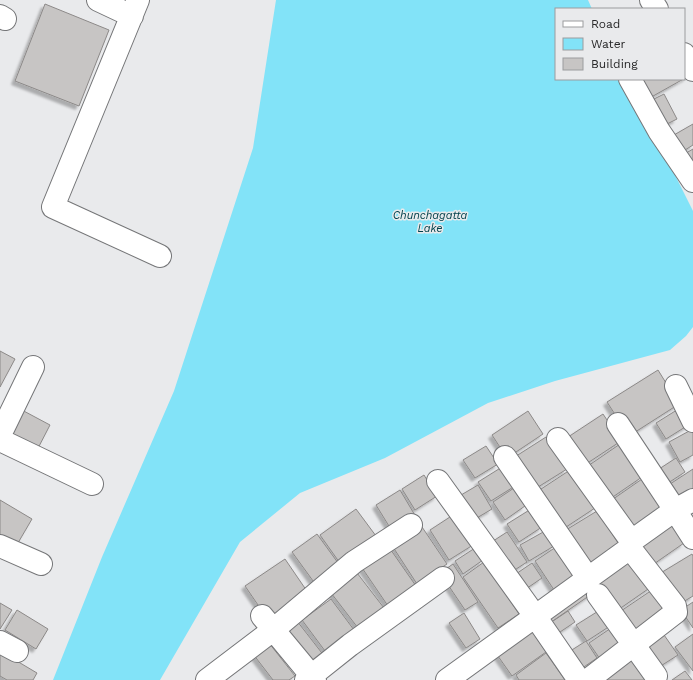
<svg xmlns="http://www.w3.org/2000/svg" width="693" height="680" viewBox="0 0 693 680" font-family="'Work Sans',sans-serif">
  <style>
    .water { fill: #82e3f8 }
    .building { fill: #c7c5c4; stroke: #8c8988; filter: url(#shadow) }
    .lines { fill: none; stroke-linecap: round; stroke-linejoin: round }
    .minor-casing { stroke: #757678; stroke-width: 24 }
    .minor { stroke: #fff; stroke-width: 22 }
    .labels { text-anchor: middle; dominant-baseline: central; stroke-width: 3; stroke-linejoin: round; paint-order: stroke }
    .water-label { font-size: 11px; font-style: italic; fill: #01414c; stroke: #e9eaec }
  </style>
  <defs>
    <filter id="shadow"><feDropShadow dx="-3.5" dy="3.5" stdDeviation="1" flood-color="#0004"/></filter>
  </defs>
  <rect width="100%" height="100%" fill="#e9eaec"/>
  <path class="water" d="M276,0h312l4,9h-36v70h71l66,132v116l-7,9 -16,14 -115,31 -67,22 -103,55 -85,35 -60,49 -80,138h-107l49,-123 72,-166 79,-243z"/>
  <path class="building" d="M45,4l64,26 -30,76 -64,-25z
    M684,72l3,5 -41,23 -11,-21h49z
    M664,94l13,25 -18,9 -13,-25z
    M693,124v21l-16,10 -10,-16z
    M693,149v28l-12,-21z
    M0,351l15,8 -15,28z
    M658,370l21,34 -50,32 -22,-34z
    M680,408l10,16 -24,15 -10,-16z
    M20,409l30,16 -15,29 -30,-16z
    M528,411l15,23 -36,24 -15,-23z
    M603,414l18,27 -41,27 -18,-27z
    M691,430l2,3v22l-13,7 -11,-20z
    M546,437l21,32 -37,23 -20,-32z
    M620,444l22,33 -38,26 -22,-33z
    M486,446l12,18 -23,14 -12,-18z
    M676,458l9,14 -20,13 -9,-14z
    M502,467l13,19 -24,15 -13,-19z
    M693,469v24l-18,12 -11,-17z
    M570,470l25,38 -35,23 -25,-38z
    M424,475l13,21 -22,14 -13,-21z
    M642,479l24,33 -37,25 -23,-33z
    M478,485l14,24 -22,13 -14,-24z
    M514,488l11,18 -20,14 -12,-18z
    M400,490l16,27 -24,14 -16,-26z
    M0,500l32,19 -17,29 -15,-9z
    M356,509l23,31 -37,26 -22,-31z
    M531,509l11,18 -23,15 -12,-18z
    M597,511l23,35 -36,23 -23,-36z
    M453,515l20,30 -24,15 -19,-30z
    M667,518l17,25 -33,23 -17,-24z
    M420,524l27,40 -30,20 -26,-40z
    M545,531l9,15 -25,15 -9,-16z
    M507,532l20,30 -20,13 -20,-30z
    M317,534l24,33 -25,18 -24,-33z
    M386,543l30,43 -28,20 -30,-44z
    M556,547l21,32 -21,14 -21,-32z
    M475,548l8,12 -20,14 -8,-13z
    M629,554l22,33 -36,25 -22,-33z
    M692,554l1,2v40l-15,9 -19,-31z
    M285,559l26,38 -40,27 -26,-38z
    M484,562l35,52 -21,14 -35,-51z
    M532,563l10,15 -22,15 -10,-15z
    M453,564l25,38 -13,8 -25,-37z
    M354,569l30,39 -26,20 -30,-39z
    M589,580l7,11 -52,36 -8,-11z
    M652,590l16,22 -34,23 -16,-22z
    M331,599l26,35 -29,21 -26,-35z
    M693,602v26l-12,-18z
    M0,603l12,7 -12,19z
    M17,610l31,19 -12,20 -31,-19z
    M600,610l10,16 -23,15 -11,-16z
    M568,611l7,11 -24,16 -7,-11z
    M464,613l16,26 -14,9 -17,-25z
    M297,621l28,36 -16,13 -29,-37z
    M528,625l18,27 -34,24 -19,-27z
    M614,626l11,16 -25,17 -11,-16z
    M662,632l16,23 -22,14 -15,-22z
    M693,634v37l-18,-24z
    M586,641l11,17 -22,15 -11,-18z
    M269,643l26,33 -6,4h-16l-20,-26z
    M0,651l37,22 -4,7h-26l-7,-4z
    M631,651l20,29h-62z
    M546,653l19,27h-46l-3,-5z
    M685,671l7,9h-20z"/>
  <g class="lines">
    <defs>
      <path id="minor" d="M98,0l34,16
        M138,0l-85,207 107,49
        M651,0l6,9
        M0,16l5,3
        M684,54l9,16
        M630,79l29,52 34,50
        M676,386l17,35
        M618,424l57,86 18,-10
        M0,435l33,-68
        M558,439l74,103
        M0,440l92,44
        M505,457l83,121
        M438,481l97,135 44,64
        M0,546l41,18
        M598,595l58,81
        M262,616l53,64
        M0,642l17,9
        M207,680l66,-50 81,-68 57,-37
        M306,680l44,-35 93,-67
        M447,680l183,-132
        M588,680l88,-68 -1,-6 -45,-58v-4l3,-4 42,-30 18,28"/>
    </defs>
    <use href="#minor" class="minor-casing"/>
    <use href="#minor" class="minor"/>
  </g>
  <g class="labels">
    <g class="water-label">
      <text x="430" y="215">Chunchagatta<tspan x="430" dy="13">Lake</tspan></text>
    </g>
  </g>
  <rect x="555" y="8" width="130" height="72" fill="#e9eaec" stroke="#9b9c9e"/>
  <rect x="563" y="21" width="20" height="6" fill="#ffffff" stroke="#9b9c9e"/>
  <text x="591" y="28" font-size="12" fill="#272728">Road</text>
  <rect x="563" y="38" width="20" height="12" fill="#82e3f8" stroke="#9b9c9e"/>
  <text x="591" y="48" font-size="12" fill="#272728">Water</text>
  <rect x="563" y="58" width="20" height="12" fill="#c7c5c4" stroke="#9b9c9e"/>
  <text x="591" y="68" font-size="12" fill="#272728">Building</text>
</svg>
